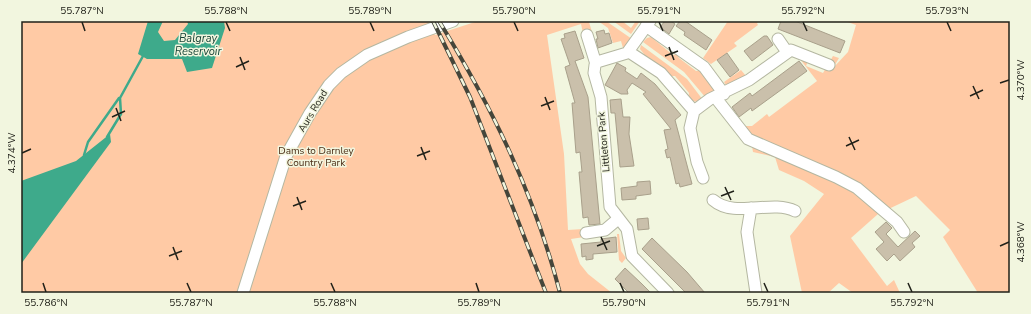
<svg xmlns="http://www.w3.org/2000/svg" width="1031" height="314" viewBox="0 0 1031 314" font-family="'Nunito Sans',sans-serif">
  <style>
    .green { fill: #ffcaa5 }
    .water { fill: #3eaa8b }
    .lines { fill: none; stroke-linecap: round; stroke-linejoin: round }
    .stream { stroke: #3eaa8b; stroke-width: 2.5 }
    .building { fill: #cac0ab; stroke: #a9a08b }
    .minor-casing { stroke: #b4b7a1; stroke-width: 13 }
    .minor { stroke: #fff; stroke-width: 11 }
    .rail-casing { stroke: #45463b; stroke-width: 4 }
    .rail { stroke: #f2f6df; stroke-width: 2.5; stroke-dasharray: 8; stroke-linecap: butt }
    .ticks { fill: none; stroke: #202119; stroke-width: 1.5 }
    .labels { text-anchor: middle; dominant-baseline: central; stroke-width: 3; stroke-linejoin: round; paint-order: stroke }
    .street-label { font-size: 10px; fill: #202119; stroke: #f2f6df }
    .park-label { font-size: 10px; fill: #4b2e17; stroke: #f2f6df }
    .water-label { font-size: 11px; font-style: italic; fill: #0f3e31; stroke: #f2f6df }
    .neatline { fill: none; stroke: #202119; stroke-width: 1.5 }
    .ticks-label { font-size: 10px; text-anchor: middle; fill: #202119 }
  </style>
  <rect width="100%" height="100%" fill="#f2f6df"/>
  <path class="green" d="M21,21h407l7,14 43,-14h114l-3,1 10,33 -16,-22 -2,-9 -34,11 17,119 4,76 15,-1 1,8 -13,2 9,25 8,10 24,19h-591z
    M598,21h8l26,18 -9,9 -2,-7 -8,2 -5,-15z
    M613,21h9l9,7 5,-7h4l-9,13z
    M728,21h31l-2,2 1,2 -24,18 3,3 -26,18 -8,-6z
    M845,21h165v272h-32l-35,-56 7,-7 -34,-34 -38,18 -27,24 36,48 7,-6 6,13h-47l-14,-10 -11,10h-26l-12,-57 34,-42 -20,-13 -25,-11 -4,-13 -22,-5 -2,-12 -10,-14h11l15,-12 2,3 48,-36 -17,-22 8,2 -2,5 17,7 10,-17 6,2 -6,10 15,-16 8,-27z
    M651,37l22,18 4,-1 2,4 17,13 7,-1 14,20 -11,8 -22,-26 -41,-30 4,-4z
    M641,45l46,34 16,21 -3,2 -10,-1 -2,-2 1,-6 -14,-17h-5l-26,-20v-2l-4,-5z
    M741,70l5,6 -17,9h-3l-2,-3z
    M617,234h2l2,17 5,7 -4,5 -3,-3z"/>
  <path class="water" d="M148,21h15l-5,11 6,9 11,-1 13,-16 -1,-3h37l1,7 -13,40 -25,4 -5,-13h-35l-9,-5z
    M110,134l1,8 -90,122v-83l55,-20z"/>
  <g class="lines">
    <path class="stream" d="M107,137l14,-23 -1,-16 23,-42
      M84,155l4,-13 31,-44"/>
  </g>
  <path class="building" d="M665,21h6l4,3 -6,10 -9,-7z
    M680,21h5l27,19 -6,10 -22,-15 1,-3 -9,-6z
    M781,21h14l50,20 -5,12 -62,-24z
    M604,30l1,4 4,-1 3,10 -14,5 -2,-9h2l-2,-7z
    M575,31l9,27 -9,3 13,36 12,127 -11,1 -1,-8 -5,1 -4,-46h3l-2,-20 -4,1 -4,-50h3l-10,-36 5,-2 -9,-26 4,-1 -1,-4z
    M764,36h3l6,9 -21,16 -8,-10z
    M727,53l12,17 -9,7 -13,-17z
    M799,61l8,10 -55,40 -1,-3 -12,9 -7,-10 18,-14 2,3z
    M617,63l9,5 -1,3 12,8 4,-6 14,11 26,31 -6,5 17,64 -12,3 -1,-4 -3,1 -6,-27 -3,1 -2,-8 3,-1 -4,-19 7,-1 -28,-35 3,-2 -14,-9 -5,7 1,4h-7l-16,-9z
    M621,99l2,18h7l-1,17 5,32 -14,1 -5,-54h-4l-1,-13z
    M650,181l1,13 -15,2v3l-14,1 -1,-12 16,-2v-4z
    M648,218l1,11 -11,1 -1,-11z
    M886,222l6,6 -6,6 12,13 17,-16 5,5 -8,7 3,4 -15,14 -6,-7 -7,7 -11,-12 8,-7 -9,-10z
    M616,237l1,15 -24,2v5l-7,1v-4l-4,1 -1,-13 20,-2v-3z
    M652,238l35,34 18,21h-19l-44,-44z
    M625,268l17,16 9,9h-22l-14,-14z"/>
  <g class="lines">
    <defs>
      <path id="minor" d="M650,21l-23,32 -30,9 -2,3 -1,8 7,24 9,110 17,22 5,27 36,37
        M646,26l58,41 20,27
        M587,35l9,29
        M778,39l9,13
        M629,52l32,21 33,38
        M715,97l33,42 88,38 21,11 40,34 7,10
        M703,178l-6,-16 -7,-34 4,-17 16,-12 39,-19 42,-30 38,15
        M713,200c22,19 58,-1 82,11
        M751,208l-4,24 9,61
        M586,233l19,-3 13,-11
        M243,293l43,-137 24,-43 19,-28 12,-12 26,-18 41,-18 45,-16"/>
    </defs>
    <use href="#minor" class="minor-casing"/>
    <use href="#minor" class="minor"/>
    <defs>
      <path id="rail" d="M433,21l37,76 76,196
        M439,21c54,88 95,172 121,272"/>
    </defs>
    <use href="#rail" class="rail-casing"/>
    <use href="#rail" class="rail"/>
  </g>
  <path class="ticks" d="M82,22l3,9M226,22l4,9M370,22l4,9M514,22l4,9M659,22l4,9M803,22l4,9M947,22l4,9M669,47l5,13M665,56l13,-5M240,57l5,13M236,67l13,-6M1000,83l9,-3M973,86l6,13M970,96l13,-6M545,97l5,13M541,106l13,-5M116,108l5,13M112,117l13,-6M849,137l6,13M846,146l13,-6M421,147l5,13M22,153l9,-4M417,156l13,-5M725,187l6,13M721,196l13,-5M297,197l5,13M293,206l13,-5M601,237l6,13M597,246l13,-5M1000,246l9,-4M173,247l5,13M169,256l13,-5M43,283l3,9M187,283l4,9M331,283l4,9M476,283l3,9M620,283l4,9M764,283l4,9M908,283l4,9"/>
  <g class="labels">
    <g class="street-label">
      <text transform="translate(313 111) rotate(-59)">Aurs Road</text>
      <text transform="translate(604 142) rotate(-95)">Littleton Park</text>
    </g>
    <g class="park-label">
      <text x="316" y="151">Dams to Darnley<tspan x="316" dy="12">Country Park</tspan></text>
    </g>
    <g class="water-label">
      <text x="198" y="38">Balgray<tspan x="198" dy="13">Reservoir</tspan></text>
    </g>
  </g>
  <rect width="1031" height="314" fill="none" stroke="#f2f6df" stroke-width="44"/>
  <rect x="22" y="22" width="987" height="270" class="neatline"/>
  <g class="ticks-label">
    <text x="82" y="14">55.787°N</text>
    <text x="226" y="14">55.788°N</text>
    <text x="370" y="14">55.789°N</text>
    <text x="514" y="14">55.790°N</text>
    <text x="659" y="14">55.791°N</text>
    <text x="803" y="14">55.792°N</text>
    <text x="947" y="14">55.793°N</text>
    <text transform="translate(1020 80) rotate(-90)" y="4">4.370°W</text>
    <text transform="translate(11 153) rotate(-90)" y="4">4.374°W</text>
    <text transform="translate(1020 242) rotate(-90)" y="4">4.368°W</text>
    <text x="46" y="306">55.786°N</text>
    <text x="191" y="306">55.787°N</text>
    <text x="335" y="306">55.788°N</text>
    <text x="479" y="306">55.789°N</text>
    <text x="624" y="306">55.790°N</text>
    <text x="768" y="306">55.791°N</text>
    <text x="912" y="306">55.792°N</text>
  </g>
</svg>
